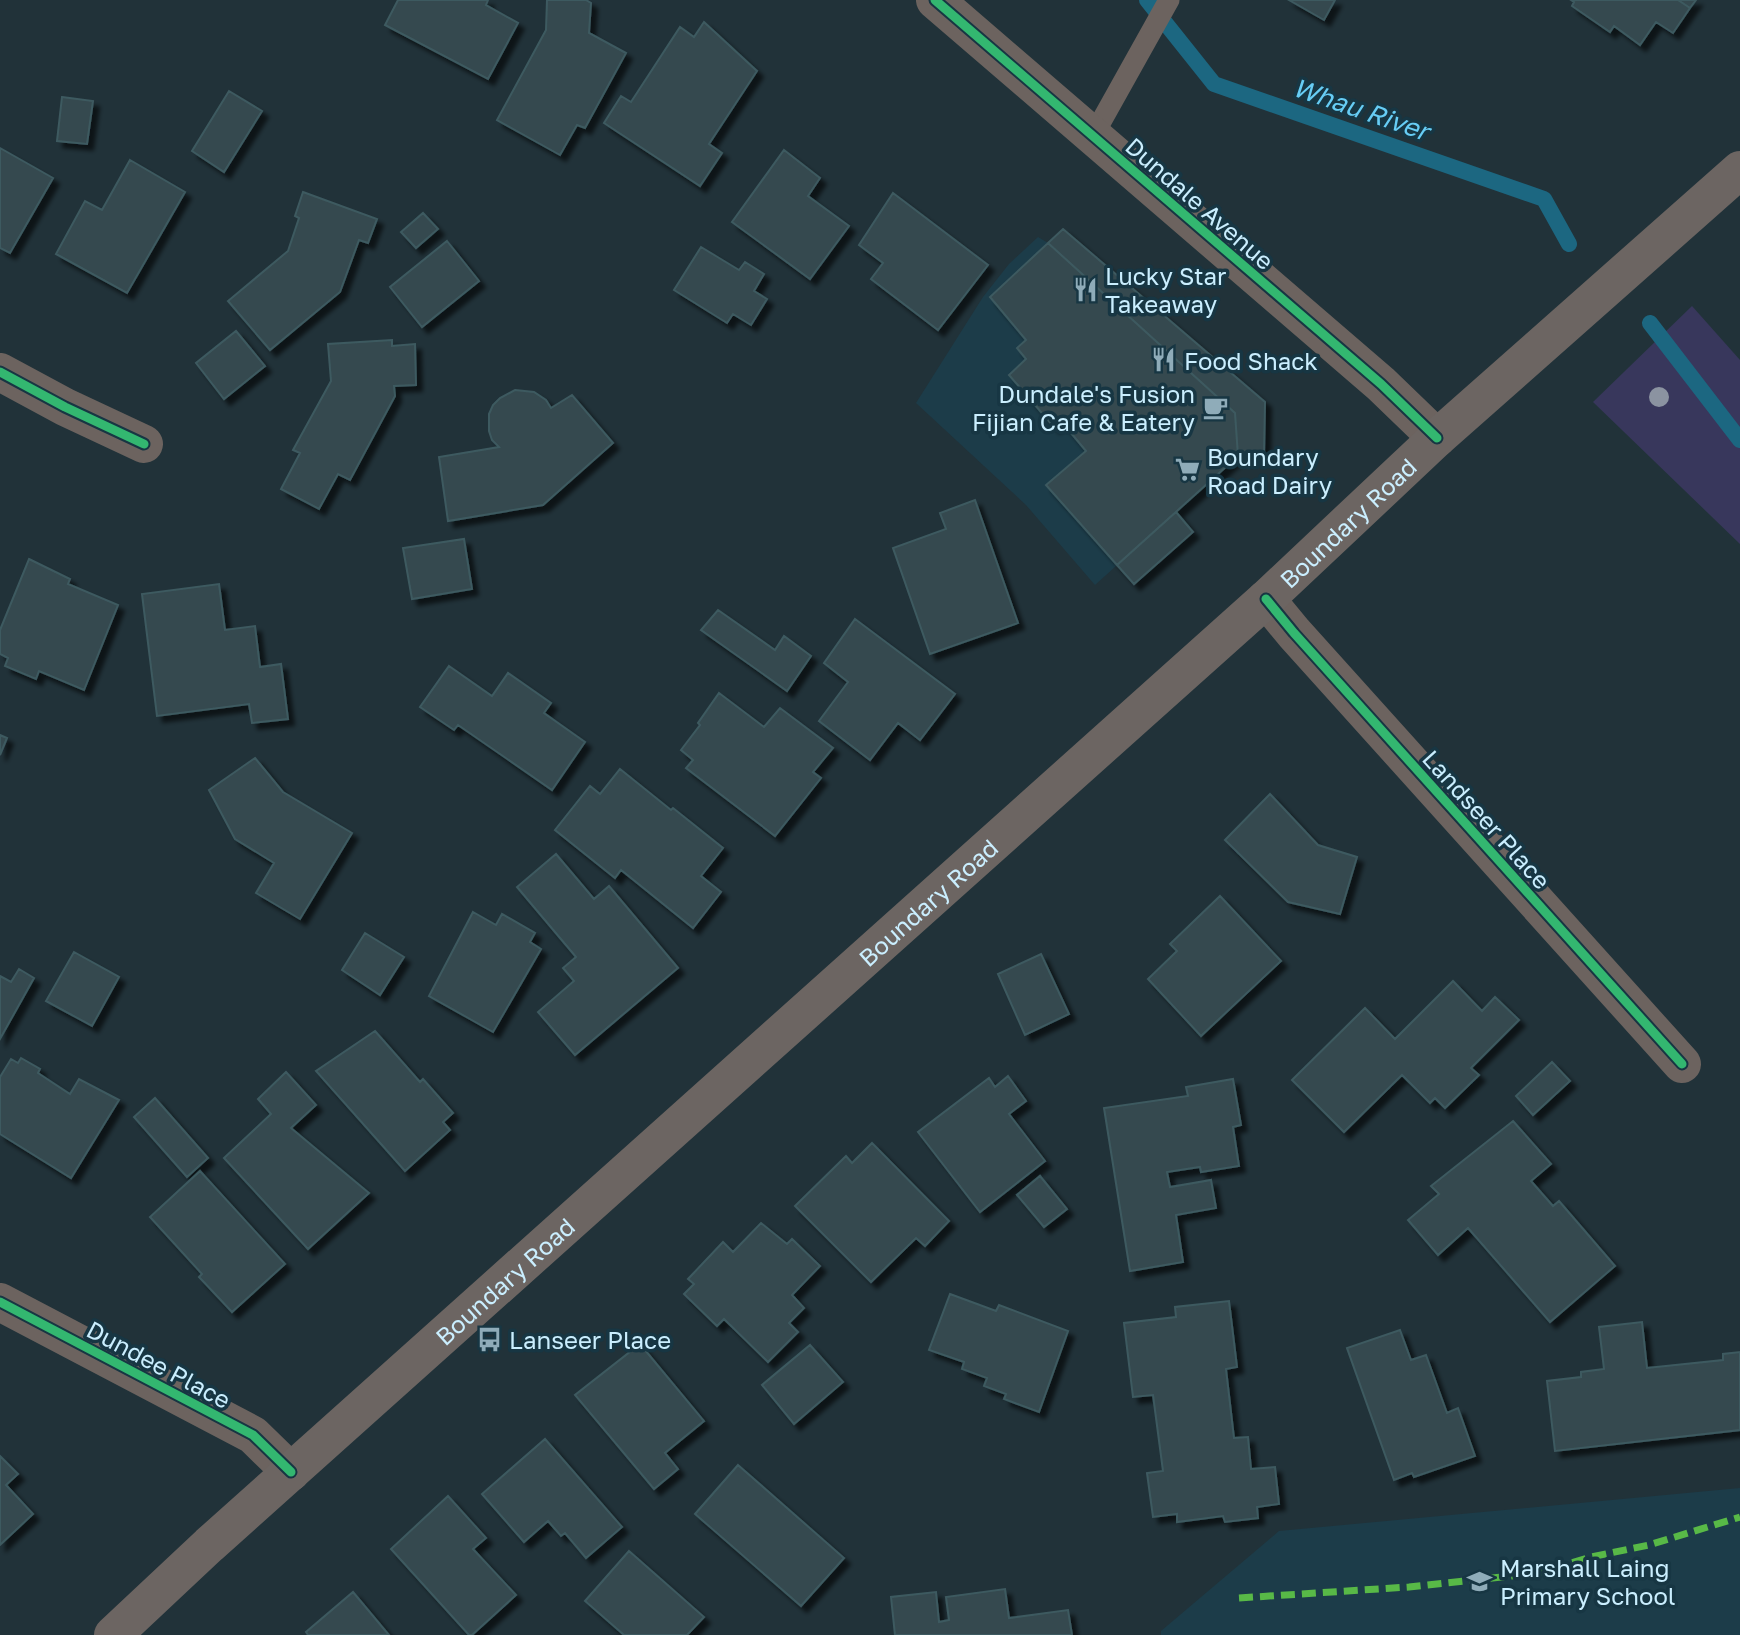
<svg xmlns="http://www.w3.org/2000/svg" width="1740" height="1635" viewBox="0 0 1740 1635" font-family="'Golos Text',sans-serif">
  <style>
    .built { fill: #1c3c49 }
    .green { fill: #38375c }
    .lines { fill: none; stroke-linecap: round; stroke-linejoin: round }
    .stream { stroke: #1c6781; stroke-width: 16 }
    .building { fill: #354a4f; stroke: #3e5a60; stroke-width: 2; filter: url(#shadow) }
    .lane { stroke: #6c635f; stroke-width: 21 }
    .street { stroke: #6c635f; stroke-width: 38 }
    .secondary { stroke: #6c6562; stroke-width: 38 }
    .quiet { stroke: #58b947; stroke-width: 7; stroke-dasharray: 14 7; stroke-linecap: butt }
    .cycleway-casing { stroke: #173643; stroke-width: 13 }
    .cycleway { stroke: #33b770; stroke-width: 9 }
    .tree { fill: #8b93a1 }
    .labels { text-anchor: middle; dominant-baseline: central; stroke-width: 7; stroke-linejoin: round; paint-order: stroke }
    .street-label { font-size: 24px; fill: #caeefe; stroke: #173643 }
    .poi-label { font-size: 24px; fill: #caeefe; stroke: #173643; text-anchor: start }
    .water-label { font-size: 26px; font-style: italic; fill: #67cdf5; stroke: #173643 }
  </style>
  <defs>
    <filter id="shadow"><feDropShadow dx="6" dy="6" stdDeviation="2" flood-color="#0009"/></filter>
  </defs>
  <rect width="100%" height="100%" fill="#213239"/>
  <path class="built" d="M1038,237l10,6 187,170 3,43 -143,129 -69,-80 -110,-102 67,-106 26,-33z
    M1740,1488v147h-579v-4l118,-100z"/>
  <path class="green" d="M1692,306l48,54v184l-147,-142z"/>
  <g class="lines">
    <path class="stream" d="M1147,0l67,84 330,115 25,45
      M1650,323l90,117"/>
  </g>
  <path class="building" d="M398,0h90l-2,5 32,18 -30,56 -103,-54z
    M547,0h39l5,3 -2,30 37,20 -41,75 -8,-3 -17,30 -63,-35 49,-90z
    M1289,0h46l-11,20z
    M1571,0h107l12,8 -17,25 -17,-11 -16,23 -26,-19 -4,6 -38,-26 2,-4z
    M1678,0h18l-6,8z
    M704,22l53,49 -48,73 13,9 -22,33 -96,-63 17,-27 10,6 49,-75 14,10z
    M229,91l33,20 -38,61 -32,-21z
    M62,97l31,4 -6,43 -30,-3z
    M0,148l53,30 -43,75 -10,-5z
    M784,150l36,28 -12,18 41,30 -39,53 -78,-57z
    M130,160l55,32 -58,101 -71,-39 29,-53 17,9z
    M303,192l74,27 -9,24 -9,-3 -19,52 -70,58 -42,-49 60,-50 11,-33 -4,-2z
    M893,193l95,72 -50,65 -67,-51 12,-16 -24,-18z
    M423,213l15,16 -22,19 -15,-16z
    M1063,229l202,173 -1,54h-26l-3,-43 -187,-170z
    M447,241l32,40 -57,46 -32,-40z
    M1048,243l187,170 3,43 -121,109 -71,-80 40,-34 -25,-30 -7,6 -45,-52 17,-16 -9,-11 9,-8 -36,-43z
    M701,247l38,23 6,-8 19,12 -10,17 13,8 -16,26 -18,-11 -6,9 -53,-33z
    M236,331l29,35 -41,33 -28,-36z
    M392,340v6l23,-2 1,41 -22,1 1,10 -45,84 -12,-6 -19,35 -38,-20 19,-36 -7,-3 38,-69 -3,-37z
    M515,390l19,2 12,8 5,8 21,-13 41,48 -70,62 -95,16 -9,-64 60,-10 -7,-7 -3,-9v-17l4,-9 7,-7z
    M975,500l43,123 -88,31 -37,-106 53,-19 -6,-16z
    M1176,512l17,20 -59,52 -17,-19z
    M464,539l8,50 -60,10 -9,-51z
    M29,559l41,20 -2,5 50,21 -34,85 -45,-19 -3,8 -31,-13 3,-8 -8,-4v-24z
    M219,584l6,46 30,-4 5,41 21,-3 7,55 -36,4 -3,-19 -92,12 -15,-122z
    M718,610l57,40 9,-14 27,20 -24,35 -86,-61z
    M855,619l100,75 -35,46 -22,-17 -28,37 -51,-39 29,-39 -24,-19z
    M449,666l43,30 16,-23 43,30 -7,10 41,29 -33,48 -94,-65 -4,5 -34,-23z
    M719,693l45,34 16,-19 53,40 -20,24 8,6 -46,58 -89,-68 7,-8 -12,-10 19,-25 -2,-2z
    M0,735l7,3 -7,17z
    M255,758l28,34 69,41 -52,86 -44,-26 18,-30 -39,-24 -26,-49z
    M620,769l51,41 2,-2 50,40 -22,28 20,16 -28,36 -72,-58 -6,8 -60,-48 35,-44 10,8z
    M1270,794l48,51 39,12 -17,57 -52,-12 -63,-62z
    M556,854l38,45 15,-13 69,82 -103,87 -37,-43 36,-31 -11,-13 13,-11 -59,-70z
    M1220,896l61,65 -80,75 -53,-57 29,-28 -7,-7z
    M473,912l23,13 6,-11 33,19 -5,9 11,7 -48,83 -64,-36z
    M365,933l39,24 -24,38 -38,-25z
    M74,952l45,25 -27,49 -46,-25z
    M1041,954l28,60 -44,21 -27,-61z
    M19,969l15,9 -34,61v-63l11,6z
    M1453,981l29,30 13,-14 24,23 -48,48 8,7 -34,33 -10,-10 -5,5 -28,-28 -58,57 -52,-52 73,-72 30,31z
    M375,1031l45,51 3,-3 30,34 -10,9 7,8 -45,41 -89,-100z
    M21,1058l19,11 -2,4 32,21 9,-15 40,21 -48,78 -71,-44v-57l11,-18 7,4z
    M1552,1062l18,19 -37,34 -17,-19z
    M286,1072l30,33 -25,23 78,65 -61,56 -84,-91 47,-44 -13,-15z
    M1008,1076l18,25 -17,13 36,47 -65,51 -62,-80 71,-54 6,9z
    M1233,1079l8,46 -8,2 6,39 -38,6 -1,-5 -33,5 3,15 41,-7 5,28 -40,7 7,47 -53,9 -26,-163 84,-12 -2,-9z
    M155,1098l53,60 -21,19 -53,-60z
    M1513,1121l38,43 -20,17 22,25 6,-5 56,65 -65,56 -82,-94 -30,27 -30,-35 31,-26 -8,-8z
    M872,1143l77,78 -24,25 -9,-8 -45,44 -76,-76 51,-50 6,7z
    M200,1171l85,93 -53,48 -33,-35 3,-3 -52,-57z
    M1040,1176l27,33 -23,18 -27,-32z
    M761,1223l26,21 5,-5 28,27 -28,29 12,13 -15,15 9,9 -30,30 -44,-43 -7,7 -33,-32 10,-10 -6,-5 35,-37 10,10z
    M950,1294l46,17 3,-6 69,26 -29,81 -35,-13 2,-5 -22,-8 3,-8 -25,-9 2,-7 -35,-12z
    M1229,1301l8,66 -11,2 8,69 14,-1 3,32 24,-2 4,37 -22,3 1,11 -33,4 -2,-6 -46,6v-8l-24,3 -6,-44 16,-2 -10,-76 -20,2 -9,-74 52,-6 -1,-10z
    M1642,1322l5,46 76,-8v-6l17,-2v78l-185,21 -8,-70 34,-4v-5l23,-3 -5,-42z
    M1400,1330l11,30 15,-5 21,58 11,-5 17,48 -61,21 -2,-4 -18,7 -47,-132z
    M640,1344l64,77 -39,32 13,16 -24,20 -79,-94z
    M810,1345l33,37 -49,42 -32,-39z
    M545,1439l77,88 -36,31 -21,-25 -4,3 -13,-15 -24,21 -42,-48z
    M0,1456l18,18 -12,11 27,29 -33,31z
    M738,1465l106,93 -43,48 -106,-92z
    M448,1496l38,42 -13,11 43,46 -44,40h-3l-78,-86z
    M629,1551l75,66 -17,18h-63l-39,-34z
    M1005,1589l4,29 59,-8 4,25h-177l-4,-38 45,-5 3,30 10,-2 -3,-23z
    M353,1592l36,43h-81l-2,-3z"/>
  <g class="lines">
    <path class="lane" d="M1093,136l76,-136"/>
    <path class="street" d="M935,0l446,384 56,54
      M0,372l65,35 79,37
      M1266,599l28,34 388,431
      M0,1302l253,133 38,37"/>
    <path class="secondary" id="s1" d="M113,1635l96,-90 1057,-946 171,-161 303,-268"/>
    <path class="quiet" d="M1239,1598l170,-11 129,-14 53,-16 58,-12 91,-28"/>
    <defs>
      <path id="cycleway" d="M935,0l446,384 56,54
        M0,372l65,35 79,37
        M1266,599l28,34 388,431
        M0,1302l253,133 38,37"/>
    </defs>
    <use href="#cycleway" class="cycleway-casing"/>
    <use href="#cycleway" class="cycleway"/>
  </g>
  <circle class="tree" cx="1659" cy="397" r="10"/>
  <defs>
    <symbol id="restaurant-bare" viewBox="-9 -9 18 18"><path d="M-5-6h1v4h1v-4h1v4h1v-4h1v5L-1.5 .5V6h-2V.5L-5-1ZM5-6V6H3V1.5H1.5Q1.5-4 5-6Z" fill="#8facb9" stroke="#173643" stroke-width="2.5" paint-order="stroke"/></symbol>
    <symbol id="cafe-bare" viewBox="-9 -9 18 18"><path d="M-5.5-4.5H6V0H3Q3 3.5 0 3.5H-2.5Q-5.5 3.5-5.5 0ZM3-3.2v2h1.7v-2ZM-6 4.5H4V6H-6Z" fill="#8facb9" stroke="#173643" stroke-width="2.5" paint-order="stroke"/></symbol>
    <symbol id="supermarket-bare" viewBox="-9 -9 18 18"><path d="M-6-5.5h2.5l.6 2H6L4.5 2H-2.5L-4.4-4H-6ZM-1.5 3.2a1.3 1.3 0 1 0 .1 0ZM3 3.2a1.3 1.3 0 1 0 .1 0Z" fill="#8facb9" stroke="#173643" stroke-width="2.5" paint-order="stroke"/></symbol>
    <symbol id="bus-bare" viewBox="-9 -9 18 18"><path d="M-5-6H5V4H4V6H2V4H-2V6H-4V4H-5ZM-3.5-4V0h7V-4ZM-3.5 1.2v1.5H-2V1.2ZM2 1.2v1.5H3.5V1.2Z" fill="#8facb9" stroke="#173643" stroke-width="2.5" paint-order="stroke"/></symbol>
    <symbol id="school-bare" viewBox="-9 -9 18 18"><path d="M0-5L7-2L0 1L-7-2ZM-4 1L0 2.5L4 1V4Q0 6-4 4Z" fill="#8facb9" stroke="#173643" stroke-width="2.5" paint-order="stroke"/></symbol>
  </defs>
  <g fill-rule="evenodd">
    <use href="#restaurant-bare" x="1068" y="272" width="35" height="35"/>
    <use href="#restaurant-bare" x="1146" y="342" width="35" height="35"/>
    <use href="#cafe-bare" x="1198" y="390" width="35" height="35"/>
    <use href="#supermarket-bare" x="1170" y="452" width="35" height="35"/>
    <use href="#bus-bare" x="472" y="1322" width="35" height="35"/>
    <use href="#school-bare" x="1462" y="1564" width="35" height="35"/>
  </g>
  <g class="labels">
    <g class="street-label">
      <text transform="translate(1200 203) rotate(41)">Dundale Avenue</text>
      <text stroke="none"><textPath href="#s1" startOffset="1662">Boundary Road</textPath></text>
      <text transform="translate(1487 819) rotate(48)">Landseer Place</text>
      <text stroke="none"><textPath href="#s1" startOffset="1096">Boundary Road</textPath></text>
      <text stroke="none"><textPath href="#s1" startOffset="528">Boundary Road</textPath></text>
      <text transform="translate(159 1364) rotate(28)">Dundee Place</text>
    </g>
    <g class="poi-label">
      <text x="1105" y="275">Lucky Star<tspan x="1105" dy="28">Takeaway</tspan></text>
      <text x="1184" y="360">Food Shack</text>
      <text x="1195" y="393" text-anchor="end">Dundale's Fusion<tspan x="1195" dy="28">Fijian Cafe &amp; Eatery</tspan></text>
      <text x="1207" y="456">Boundary<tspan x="1207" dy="28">Road Dairy</tspan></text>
      <text x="509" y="1339">Lanseer Place</text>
      <text x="1500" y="1567">Marshall Laing<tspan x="1500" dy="28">Primary School</tspan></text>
    </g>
    <g class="water-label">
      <text transform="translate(1361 109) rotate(19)">Whau River</text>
    </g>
  </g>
</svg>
